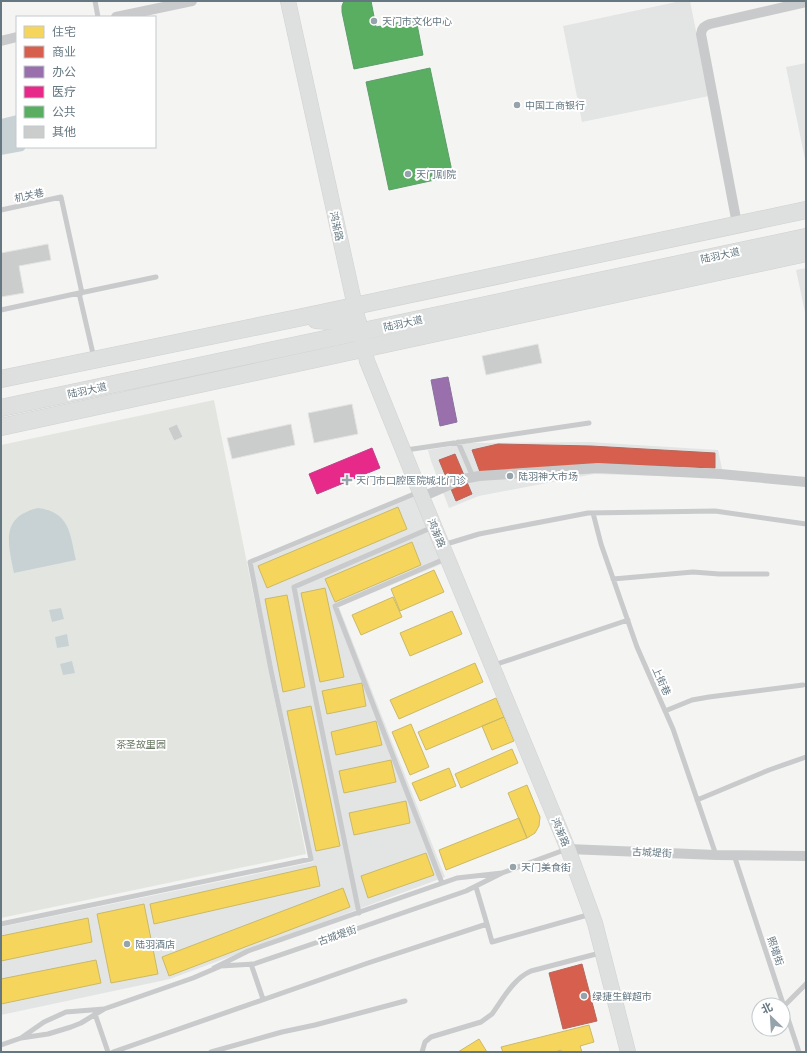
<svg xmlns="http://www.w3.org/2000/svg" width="807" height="1053" viewBox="0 0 807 1053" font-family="Inter,'Noto Sans SC',sans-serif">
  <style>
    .built { fill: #e3e5e4 }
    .green { fill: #e3e6e0 }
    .water { fill: #c8d2d4 }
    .homes { fill: #f6d55c; stroke: #cab967 }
    .shops { fill: #d6604d; stroke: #b4675d }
    .offices { fill: #9970ab; stroke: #89729f }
    .health { fill: #e7298a; stroke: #c04188 }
    .public { fill: #5aae61; stroke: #5d9e6b }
    .building { fill: #cbcdcd; stroke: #e4e4e3 }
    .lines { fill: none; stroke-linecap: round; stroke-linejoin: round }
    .secondary-casing { stroke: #d1d2d3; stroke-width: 16 }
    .primary-casing { stroke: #d0d1d1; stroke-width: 18 }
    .lane { stroke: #c9cacb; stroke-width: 5 }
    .street { stroke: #c9cacb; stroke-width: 10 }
    .secondary { stroke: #dedfdf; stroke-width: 15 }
    .primary { stroke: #dedfdf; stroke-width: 17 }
    .poi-dot { fill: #97a3aa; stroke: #fff; stroke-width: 1.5 }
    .labels { text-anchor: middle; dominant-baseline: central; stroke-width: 4; stroke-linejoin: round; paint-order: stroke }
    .poi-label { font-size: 10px; fill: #657882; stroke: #fff; text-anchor: start }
    .street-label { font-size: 10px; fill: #657882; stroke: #fff }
    .park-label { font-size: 10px; fill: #6a7964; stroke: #fff }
  </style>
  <rect width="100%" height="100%" fill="#f4f4f3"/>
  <path class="built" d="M681,1h9l19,95 -127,26 -19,-96z
    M806,63v101l-20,-97z
    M806,268v49l-10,-47z
    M589,442l129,8 6,28 -130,-4 -115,22 -30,12 -18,-47 -3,-11 42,-7z
    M416,496l28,67 -105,44 106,270 -275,102 -169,36v-88l312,-65 -61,-298z"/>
  <path class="green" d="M214,400l92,454 -305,64v-473z"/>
  <path class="water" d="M17,115v32h8v2l-2,2 -22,4v-36z
    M38,508c32,4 32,26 38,52l-62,13c-6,-30 -14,-56 24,-65z
    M61,608l3,11 -12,3 -3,-12z
    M67,634l2,12 -12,2 -2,-11z
    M72,661l3,12 -12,2 -3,-11z"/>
  <path class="homes" d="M398,507l9,22 -140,59 -9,-22z
    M412,542l9,23 -86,37 -10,-23z
    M434,570l10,22 -44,19 -9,-22z
    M325,588l19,89 -24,5 -19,-89z
    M287,595l18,92 -22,5 -18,-93z
    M393,597l9,20 -41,18 -9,-20z
    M452,611l10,23 -52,22 -10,-23z
    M475,663l8,19 -84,37 -9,-19z
    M362,683l4,23 -39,8 -5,-23z
    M496,698l8,19 -78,33 -8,-18z
    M311,706l29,140 -24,5 -29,-140z
    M504,717l10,24 -22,9 -10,-24z
    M376,721l6,24 -46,10 -5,-23z
    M411,724l18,43 -19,8 -18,-43z
    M512,749l6,14 -57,25 -6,-14z
    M391,760l5,22 -52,11 -5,-22z
    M449,768l7,18 -36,15 -8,-18z
    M527,785l13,32 -1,9 -4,7 -8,5 -19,-45z
    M406,801l4,22 -56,12 -5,-22z
    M519,818l8,20 -81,32 -7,-20z
    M426,853l8,22 -66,23 -7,-22z
    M316,866l4,20 -166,38 -4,-20z
    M343,888l7,19 -181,69 -7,-19z
    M144,904l14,70 -47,9 -14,-69z
    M88,918l4,24 -91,19v-25z
    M96,960l5,23 -100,21v-25z
    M589,1025l5,17 -14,4 2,6h-20l-1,-2 -6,2h-52l-2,-5z
    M479,1039l8,13h-29z"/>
  <path class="shops" d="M498,444l93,2 124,7v15l-108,-4 -127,8 -8,-22z
    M455,454l17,40 -16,7 -17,-41z
    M582,964l15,57 -34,8 -14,-56z"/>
  <path class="offices" d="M448,377l9,45 -17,4 -9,-46z"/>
  <path class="health" d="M372,448l8,20 -63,26 -8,-20z"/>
  <path class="public" d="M344,1h27l5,26 40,-8 7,36 -69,14 -12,-57v-6z
    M430,68l23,108 -64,14 -23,-108z"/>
  <path class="building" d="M48,244l3,16 -32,6 5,27 -23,4v-44z
    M538,344l4,19 -56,12 -4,-19z
    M352,404l6,30 -44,9 -6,-30z
    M177,424l6,13 -9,4 -6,-13z
    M291,424l4,21 -63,14 -5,-21z"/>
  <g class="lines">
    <defs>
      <path id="secondary" d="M288,1l79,360 55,136 146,352 27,74 33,129"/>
      <path id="primary" d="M316,320l42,3
        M1,379l297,-61 508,-108
        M1,408l805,-171
        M1,427l805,-174"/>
    </defs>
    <use href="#secondary" class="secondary-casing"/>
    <use href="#primary" class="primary-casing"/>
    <path class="lane" d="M95,1l3,16
      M1,210l60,-13 21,96
      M80,293l76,-16
      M1,310l78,-17 15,65
      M458,442l15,35
      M406,450l183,-27
      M593,513l8,31 36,103 36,82 43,126
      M443,545l36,-11 109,-21 127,-2 91,13
      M613,579l80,-7 26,2h48
      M494,665l134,-45
      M665,711l27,-11 17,-3 94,-12
      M697,800l72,-30 37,-13
      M734,855l65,197
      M502,873l65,-24
      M442,883l-107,-277 112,-48
      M359,913l-44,-217 -21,-109 139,-60
      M1,924l310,-65 -40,-189 -21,-108 169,-70
      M487,924l5,18 99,-28
      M251,964l12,35
      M784,1006l22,-22
      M104,1009l89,-31 28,-12 33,-2 108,-37 104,-36 36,-18 -45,5 -209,73 -34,17
      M95,1014l13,38
      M1,1045l20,-7 27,-4 23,-7 10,-4 23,-14 -38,3 -22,10 -23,16
      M113,1052l255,-89 119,-39 -11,-37
      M211,1052l71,-20 33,-7 90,-24
      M422,1052l3,-10 6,-5 50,-15 11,-8c11,-15 21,-35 39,-43l69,-18"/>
    <path class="street" d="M116,17l76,-16
      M1,41l16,-4
      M737,224l-36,-190c1,-6 3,-8 9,-10l96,-22
      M422,497l41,-18 16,-3 119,-8 122,6 86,8
      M568,849l148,6 90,1"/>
    <use href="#secondary" class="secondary"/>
    <use href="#primary" class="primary"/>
  </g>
  <g class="poi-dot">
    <circle cx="374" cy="21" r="4"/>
    <circle cx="517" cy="105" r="4"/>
    <circle cx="408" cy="174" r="4"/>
    <circle cx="510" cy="476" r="4"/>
    <path d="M345 474h4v4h4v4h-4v4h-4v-4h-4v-4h4z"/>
    <circle cx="513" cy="867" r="4"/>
    <circle cx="127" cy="944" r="4"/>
    <circle cx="584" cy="996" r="4"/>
  </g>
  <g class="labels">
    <g class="poi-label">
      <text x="382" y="21">天门市文化中心</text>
      <text x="525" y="105">中国工商银行</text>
      <text x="416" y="174">天门剧院</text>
      <text x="518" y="476">陆羽神大市场</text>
      <text x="356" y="480">天门市口腔医院城北门诊</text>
      <text x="521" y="867">天门美食街</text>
      <text x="135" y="944">陆羽酒店</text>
      <text x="592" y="996">绿捷生鲜超市</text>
    </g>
    <g class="street-label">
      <text transform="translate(29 195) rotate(-12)">机关巷</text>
      <text transform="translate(337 226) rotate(78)">鸿渐路</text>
      <text transform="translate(720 255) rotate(-12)">陆羽大道</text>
      <text transform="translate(403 323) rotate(-12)">陆羽大道</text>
      <text transform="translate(87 390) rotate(-12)">陆羽大道</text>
      <text transform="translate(437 533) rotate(67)">鸿渐路</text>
      <text transform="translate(662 681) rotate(66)">上街巷</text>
      <text transform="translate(561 832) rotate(67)">鸿渐路</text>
      <text transform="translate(652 852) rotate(3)">古城堤街</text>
      <text transform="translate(337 935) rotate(-19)">古城堤街</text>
      <text transform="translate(776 951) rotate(71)">照墙街</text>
    </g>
    <g class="park-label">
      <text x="141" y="744">茶圣故里园</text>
    </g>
  </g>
  <rect width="807" height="1053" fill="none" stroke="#657882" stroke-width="4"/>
  <rect x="16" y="16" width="140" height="132" fill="#ffffff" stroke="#c1c9cd"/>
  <rect x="24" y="26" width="20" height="12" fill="#f6d55c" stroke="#c1c9cd"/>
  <text x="52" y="36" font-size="12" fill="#657882">住宅</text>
  <rect x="24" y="46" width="20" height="12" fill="#d6604d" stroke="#c1c9cd"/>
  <text x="52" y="56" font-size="12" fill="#657882">商业</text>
  <rect x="24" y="66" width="20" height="12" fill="#9970ab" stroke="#c1c9cd"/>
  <text x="52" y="76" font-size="12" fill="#657882">办公</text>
  <rect x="24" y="86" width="20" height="12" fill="#e7298a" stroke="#c1c9cd"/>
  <text x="52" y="96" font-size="12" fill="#657882">医疗</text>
  <rect x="24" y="106" width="20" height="12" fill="#5aae61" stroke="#c1c9cd"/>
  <text x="52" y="116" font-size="12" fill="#657882">公共</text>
  <rect x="24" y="126" width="20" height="12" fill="#cbcdcd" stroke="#c1c9cd"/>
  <text x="52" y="136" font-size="12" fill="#657882">其他</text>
  <g transform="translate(771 1017) rotate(335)"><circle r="19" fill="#ffffff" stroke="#c1c9cd"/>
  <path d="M0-3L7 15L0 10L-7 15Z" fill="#97a3aa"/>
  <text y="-6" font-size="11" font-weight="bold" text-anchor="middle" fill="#657882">北</text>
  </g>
</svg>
